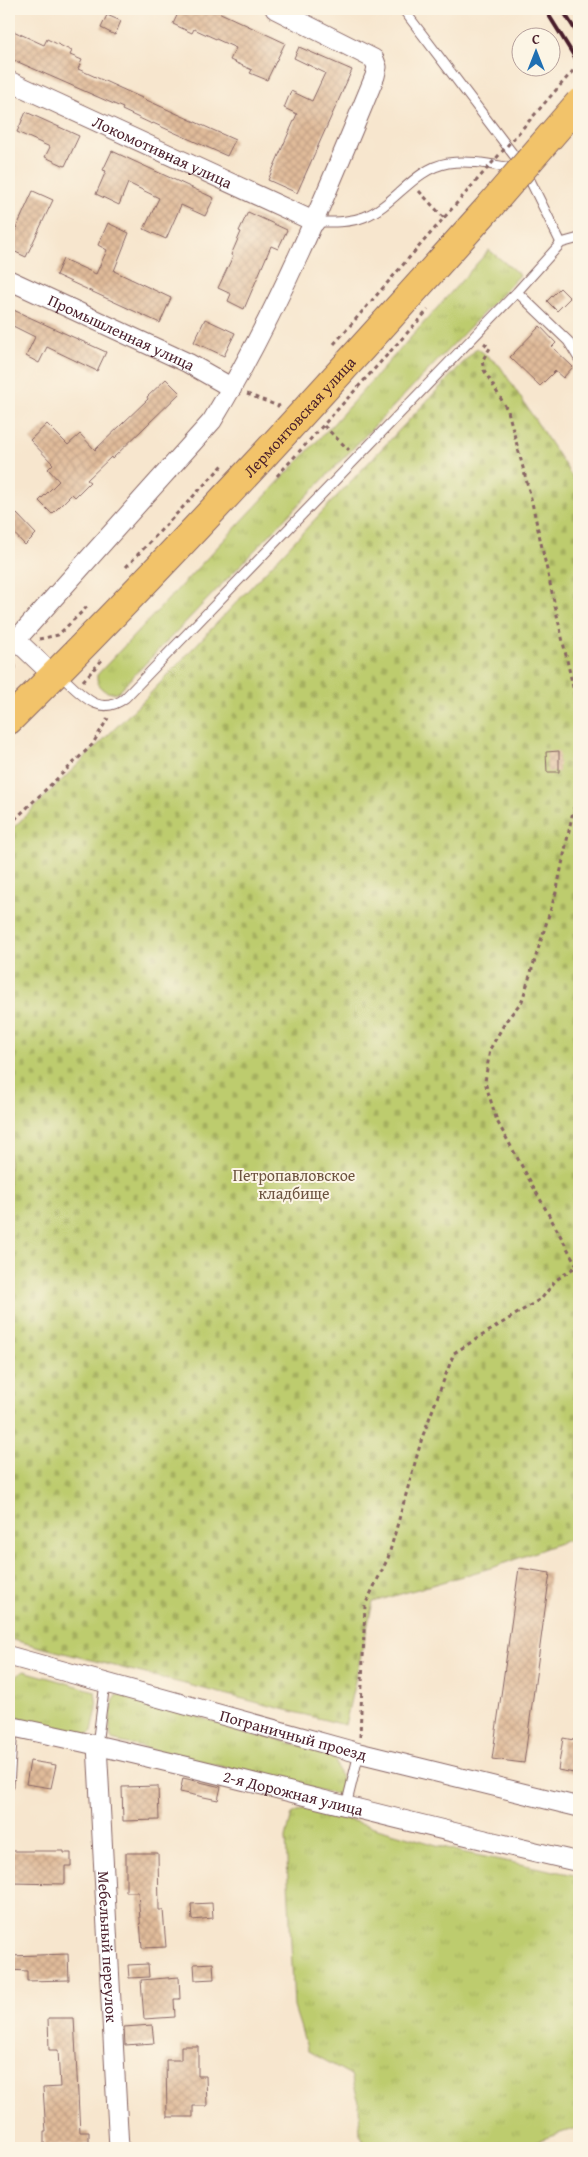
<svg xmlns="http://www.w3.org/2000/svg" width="588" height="2157" viewBox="0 0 588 2157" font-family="'Gentium Book Plus',serif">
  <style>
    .grass { fill: url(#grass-tufts); stroke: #84764c }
    .cemetery { fill: url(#cemetery-stones); stroke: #84764c }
    .building { fill: url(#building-cross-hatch) }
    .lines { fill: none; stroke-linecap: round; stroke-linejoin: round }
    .service-casing { stroke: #876564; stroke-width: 11 }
    .minor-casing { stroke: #876564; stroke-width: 21 }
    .primary-casing { stroke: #876564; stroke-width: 30 }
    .path { stroke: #876564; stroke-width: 3; stroke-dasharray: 4 4; stroke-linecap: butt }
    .service { stroke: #fff; stroke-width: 9 }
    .minor { stroke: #fff; stroke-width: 19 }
    .primary { stroke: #f2c36a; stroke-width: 28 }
    .rail { stroke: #4a1f2b; stroke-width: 4 }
    .primary-bridge-casing { stroke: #876564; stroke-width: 30; stroke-linecap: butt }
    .path-bridge { stroke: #876564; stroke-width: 3; stroke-dasharray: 4 4; stroke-linecap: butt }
    .primary-bridge { stroke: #f2c36a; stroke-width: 28 }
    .labels { text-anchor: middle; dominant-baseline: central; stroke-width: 4; stroke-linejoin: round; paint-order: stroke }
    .street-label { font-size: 16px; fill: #4a1f2b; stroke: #fcf5e5 }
    .park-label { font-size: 16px; fill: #6c533f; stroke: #fcf5e5 }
  </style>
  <defs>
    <pattern id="grass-tufts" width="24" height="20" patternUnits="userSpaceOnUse" patternTransform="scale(1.25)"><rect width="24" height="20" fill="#bdcc6e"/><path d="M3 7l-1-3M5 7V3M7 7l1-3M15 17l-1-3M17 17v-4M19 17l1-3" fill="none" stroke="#a4af5f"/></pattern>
    <pattern id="cemetery-stones" width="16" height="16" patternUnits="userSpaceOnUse" patternTransform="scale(1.25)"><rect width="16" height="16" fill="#bdcc6e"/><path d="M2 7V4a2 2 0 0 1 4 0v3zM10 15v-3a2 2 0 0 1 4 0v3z" fill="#a4af5f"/></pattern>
    <pattern id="building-cross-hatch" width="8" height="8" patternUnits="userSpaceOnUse" patternTransform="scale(1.25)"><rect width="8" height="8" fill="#e0bb9a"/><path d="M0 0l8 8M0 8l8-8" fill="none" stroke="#c2a085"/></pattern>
  </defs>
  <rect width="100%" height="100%" fill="#fcf5e5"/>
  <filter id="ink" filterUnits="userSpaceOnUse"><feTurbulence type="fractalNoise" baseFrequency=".02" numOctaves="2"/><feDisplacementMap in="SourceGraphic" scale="10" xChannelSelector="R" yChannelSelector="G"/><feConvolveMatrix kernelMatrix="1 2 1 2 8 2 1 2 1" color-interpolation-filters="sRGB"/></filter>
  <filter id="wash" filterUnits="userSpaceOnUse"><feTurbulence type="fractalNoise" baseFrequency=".0096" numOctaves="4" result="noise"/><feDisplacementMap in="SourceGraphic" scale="20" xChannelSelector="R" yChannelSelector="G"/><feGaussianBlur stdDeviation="1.12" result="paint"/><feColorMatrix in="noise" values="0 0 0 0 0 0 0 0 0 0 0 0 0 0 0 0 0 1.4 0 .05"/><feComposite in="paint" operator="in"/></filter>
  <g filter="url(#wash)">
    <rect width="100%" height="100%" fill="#f7e6ce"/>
    <path class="grass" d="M489,250l31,25 -401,416 -4,2c-11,0 -19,-6 -18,-18l238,-253z
      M24,1671l71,20 2,17 -5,23 -5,4 -67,-15c-9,-16 -17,-40 4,-49z
      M119,1695l215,60c2,11 11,33 10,41l-232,-56c-5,-14 -1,-30 3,-44z
      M302,1809l16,2 143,41 118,24v251l-64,21h-148l-7,-12 -1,-34 -8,-27 -43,-24 -14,-44 -8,-169 6,-24z"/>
    <path class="cemetery" d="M477,348l23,18 79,121v1049l-82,30 -124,36 -28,123 -336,-86v-807l137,-134z"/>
    <g id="blocks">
      <path class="building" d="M180,9h32l73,34 -18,37 -17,-7 2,-3 -22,-10 6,-12 -42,-19 -2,4 -19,-9z
        M107,15l14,6 -6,14 -14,-7z
        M9,29l35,16 3,-6 25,12 -2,4 12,5 -4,9 157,71 -8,16 -74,-33 -1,1 -30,-14 1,-2 -114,-50z
        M299,47l53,23 -55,123 -29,-13 29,-66 -13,-6 7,-17 21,10 13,-28 -31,-15z
        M26,112l53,24 -14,30 -20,-9 5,-10 -33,-15z
        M112,151l102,47 -9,18 -24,-11 -15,34 -22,-10 15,-31 -31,-15 -9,22 -23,-11 10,-23 -3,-1z
        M33,191l20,9 -27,57 -17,-8v-5z
        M248,212l39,18 -9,19 -7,-3 -27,63 -16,-8 3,-7 -13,-6 15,-32 -2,-1 10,-23 -2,-1z
        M108,223l21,10 -15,38 57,27 -11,25 -104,-48 7,-16 33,15 11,-24 -9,-5z
        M560,288l10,10 -13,13 -10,-10z
        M9,308l97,44 -9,19 -50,-24 -8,16 -13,-7 9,-19 -26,-13z
        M205,319l30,14 -11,23 -30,-14z
        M540,326l16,17 -4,4 21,20 -10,11 -8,-7 -15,15 -30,-29z
        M166,379l14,14 -68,66 -1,-2 -24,23 3,2 -15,15 -3,-3 -20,20 -13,-13 20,-20 -11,-12 5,-5 -23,-24 17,-16 21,21 12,-11 15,16 53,-51 -1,-2z
        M17,514l19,20 -11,11 -16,-17v-6z
        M559,751v21h-12l-1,-20z
        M519,1568l31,5 -26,190 -32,-4z
        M563,1738l16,3v33l-21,-4z
        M30,1761l26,4 -5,23 -25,-4z
        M183,1778l38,9 -3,13 -38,-8z
        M158,1786l1,34 -36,1 -1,-34z
        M10,1851h54v2h7v13h-6v18l-55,-1z
        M126,1853h32l1,57h4l3,37 -24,1 -4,-56h-12z
        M212,1903l1,15 -21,2 -1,-16z
        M68,1954l1,26 -42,1v-10l-18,-1v-14z
        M213,1963l1,16 -19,1 -1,-16z
        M148,1964l1,13 -20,1 -1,-13z
        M179,1977l1,22h-6l1,18 -31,2 -3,-39z
        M48,2018h26l6,114h9v12l-45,1v-13h2l-3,-44 17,-1 -2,-37h-9z
        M152,2025l2,18 -29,2 -1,-18z
        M181,2046h17v30h8l1,30h-14v11h-26l-1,-57h15z"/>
    </g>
  </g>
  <g filter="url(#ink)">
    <use href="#blocks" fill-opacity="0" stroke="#876564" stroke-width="1"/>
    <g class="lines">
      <defs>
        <path id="service" d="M403,9l119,157
          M315,222c17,0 33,1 49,-5 31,-12 49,-48 84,-54 24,-4 53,4 77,7l36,73
          M517,292l51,49 11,18
          M59,674c21,18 39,45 66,24l392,-406 44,-49 18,-5
          M97,1745l8,-62
          M9,1785l4,-58
          M346,1806l13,-53"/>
        <g id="minor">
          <path id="s1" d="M9,81l306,141"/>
          <path id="s2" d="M9,280l179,83 44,25"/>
          <path d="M54,676l-38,-36 196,-219c66,-109 115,-228 163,-345l2,-9 -3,-8 -99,-50"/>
          <path id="s3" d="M9,1656l350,97 220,54"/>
          <path id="s4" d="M9,1726c191,40 379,93 570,136"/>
          <path id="s5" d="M97,1745l22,403"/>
        </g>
        <g id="primary">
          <path id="s6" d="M9,720c167,-165 324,-339 481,-514"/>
        </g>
      </defs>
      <use href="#service" class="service-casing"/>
      <use href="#minor" class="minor-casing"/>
      <use href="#primary" class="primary-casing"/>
      <path class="path" d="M419,191l25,27
        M484,343l6,5 -8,13 2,9 24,41 23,87 48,216
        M334,344l136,-156
        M247,394l31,12 2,-1
        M324,426l25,24
        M277,476l151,-166
        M126,567l97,-102
        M39,639l19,-4 32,-31
        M9,675l6,-7v-5
        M83,681l19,-21
        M573,811l6,3
        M9,825l83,-80 16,-27
        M360,1737l5,-132 23,-47 34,-120 32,-85 88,-55 14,-18 21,-14 -80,-145 -12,-39 5,-33 16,-28 16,-20 35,-112 16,-78 6,-19"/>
      <use href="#service" class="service"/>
      <use href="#minor" class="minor"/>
      <use href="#primary" class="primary"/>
      <path class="rail" d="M545,9l34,55
        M562,9l17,27
        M574,9l5,8"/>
      <defs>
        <path id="primary-bridge" d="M490,206l89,-103"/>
      </defs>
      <use href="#primary-bridge" class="primary-bridge-casing"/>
      <path class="path-bridge" d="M470,188l109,-124"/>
      <use href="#primary-bridge" class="primary-bridge"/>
    </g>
  </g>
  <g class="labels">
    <g class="street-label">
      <text stroke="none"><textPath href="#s1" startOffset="169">Локомотивная улица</textPath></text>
      <text stroke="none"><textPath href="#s2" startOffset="124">Промышленная улица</textPath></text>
      <text stroke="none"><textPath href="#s6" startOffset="420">Лермонтовская улица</textPath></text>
      <text stroke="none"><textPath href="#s3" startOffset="295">Пограничный проезд</textPath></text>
      <text stroke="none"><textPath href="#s4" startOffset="292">2-я Дорожная улица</textPath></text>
      <text stroke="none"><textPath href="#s5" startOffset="202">Мебельный переулок</textPath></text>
    </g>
    <g class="park-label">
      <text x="294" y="1175">Петропавловское<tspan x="294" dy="18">кладбище</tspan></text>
    </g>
  </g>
  <rect width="588" height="2157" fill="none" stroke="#fcf5e5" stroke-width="30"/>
  <g transform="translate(536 52)"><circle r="24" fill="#fcf5e5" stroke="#b59f9b"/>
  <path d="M0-4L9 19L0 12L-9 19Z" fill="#1f6fb2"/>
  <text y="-8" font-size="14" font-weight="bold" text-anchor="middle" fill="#4a1f2b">С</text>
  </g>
</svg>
